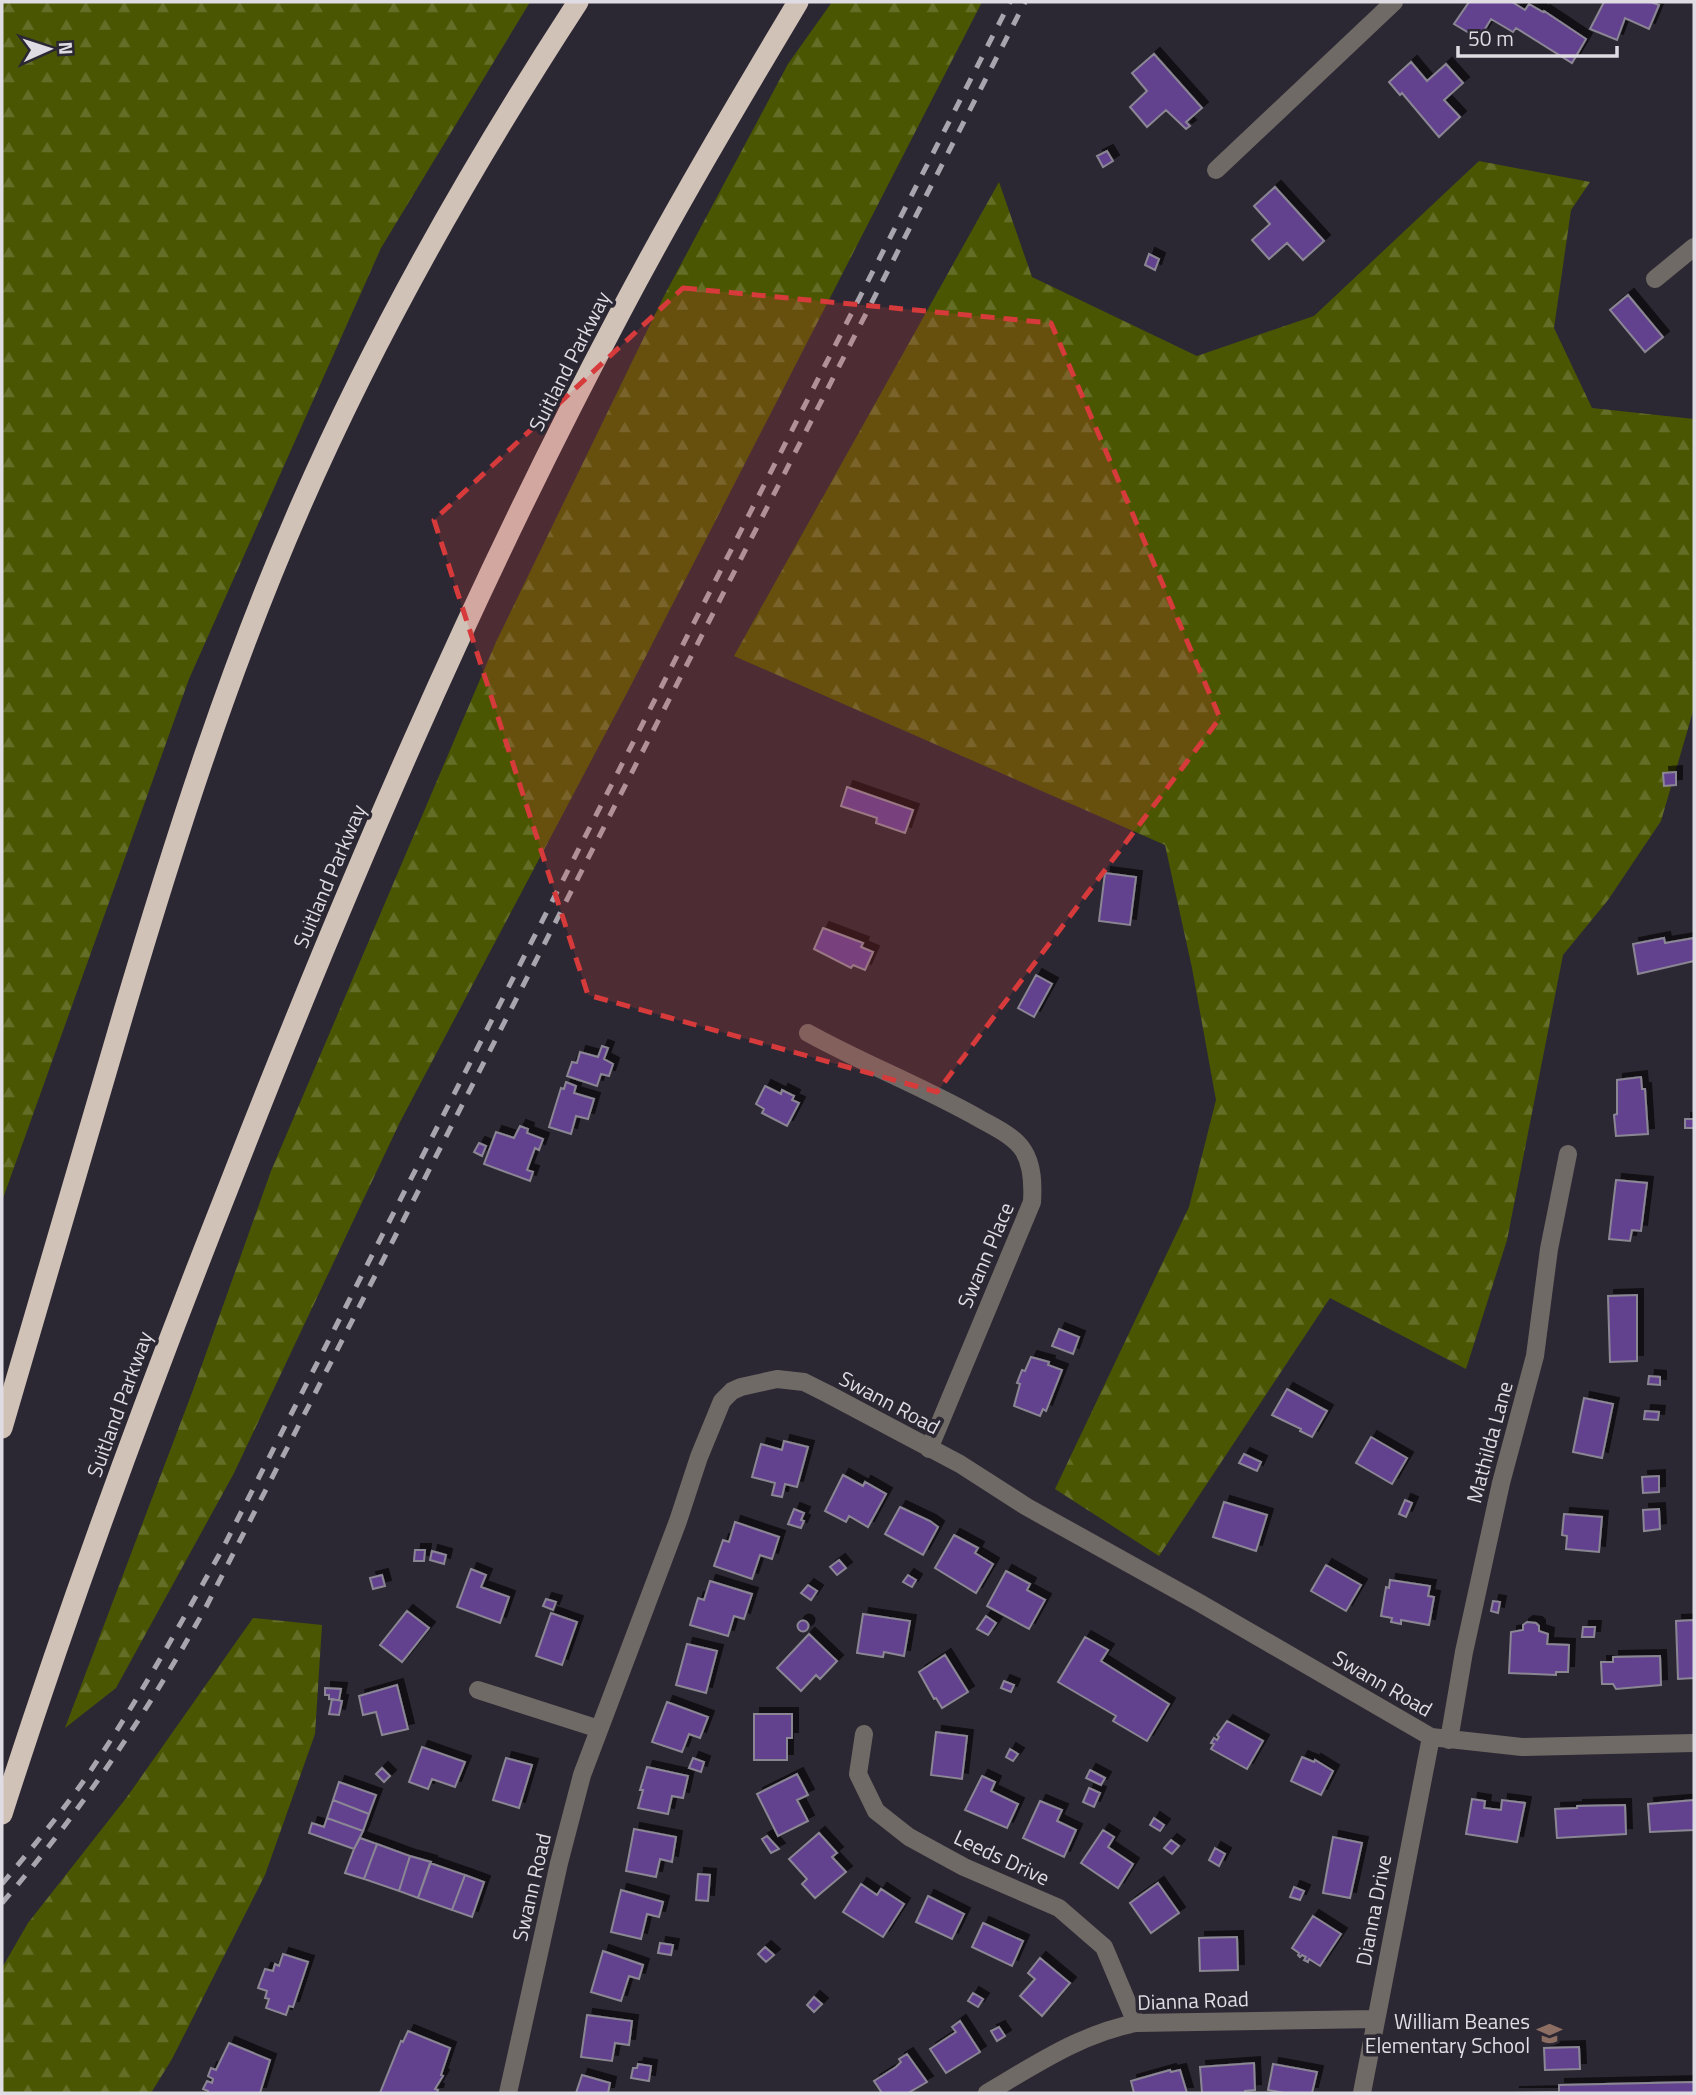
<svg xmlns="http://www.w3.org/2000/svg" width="1696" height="2095" viewBox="0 0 1696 2095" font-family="'Titillium Web',sans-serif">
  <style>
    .forest { fill: url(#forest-firs) }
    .building { fill: #62428f; stroke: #8b8694; stroke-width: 2; filter: url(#shadow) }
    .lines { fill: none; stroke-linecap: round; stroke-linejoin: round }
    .minor { stroke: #706a66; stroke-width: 18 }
    .highway { stroke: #d1c2b8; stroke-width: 21 }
    .rail { stroke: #a9a5ae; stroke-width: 5; stroke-dasharray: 12 12; stroke-linecap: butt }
    .marked { fill: #d73a3b; fill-opacity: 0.2; stroke: #d73a3b; stroke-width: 5; stroke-dasharray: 14 9; stroke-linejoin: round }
    .labels { text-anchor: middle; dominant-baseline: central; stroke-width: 7; stroke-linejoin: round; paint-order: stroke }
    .street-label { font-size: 21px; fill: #dfdce4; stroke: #2c2833 }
    .poi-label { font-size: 21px; fill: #dfdce4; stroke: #2c2833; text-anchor: end }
  </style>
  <defs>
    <pattern id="forest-firs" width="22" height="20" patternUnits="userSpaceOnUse" patternTransform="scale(1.75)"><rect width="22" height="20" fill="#4b5602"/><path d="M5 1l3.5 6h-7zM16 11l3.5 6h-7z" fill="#646e27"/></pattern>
    <filter id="shadow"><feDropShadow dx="6" dy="-6" stdDeviation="0" flood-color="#0009"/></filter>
  </defs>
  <rect width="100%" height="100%" fill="#2c2833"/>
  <path class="forest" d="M2,2h528l-149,246 -192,431 -187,522z
    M832,2h150l-354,689 -228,431 -166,351 -118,215 -51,40 128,-338 78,-219 225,-529 167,-344 125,-234z
    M1479,161l111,21 -19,28 -17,118 38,80 102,11v289l-33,113 -53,79 -45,55 -56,285 -41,129 -136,-71 -171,258 -104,-67 134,-282 27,-107 -24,-132 -27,-123 -431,-189 265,-474 33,95 165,79 117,-40z
    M253,1618l69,7 -7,109 -50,141 -93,184 -21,34h-149v-125l26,-45 99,-126z"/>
  <path class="building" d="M1469,2h43l13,8 4,-6 14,8 1,-1 42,28 -14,24 -56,-35 -3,4 -22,-13 -12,20 -25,-15z
    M1604,2h47l8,3 -10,24 -24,-11 -8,22 -27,-11z
    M1154,54l48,54 -16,14 4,4 -4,3 -20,-19 -19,17 -17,-20 17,-16 -15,-18z
    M1411,62l16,19 19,-17 17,19 -19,17 16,17 -21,20 -37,-44 -2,2 -11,-13z
    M1107,151l6,10 -10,6 -6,-11z
    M1275,187l49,54 -21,19 -16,-17 -18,16 -17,-19 18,-16 -16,-18z
    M1149,254l10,5 -4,11 -10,-5z
    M1628,295l35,42 -18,15 -35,-42z
    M1676,772v13l-12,1 -1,-13z
    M847,787l66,23 -8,23 -29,-10 1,-5 -36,-12z
    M1105,873l31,4 -6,48 -31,-4z
    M823,928l40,15 -2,4 12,5 -8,18 -12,-5 -2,3 -37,-19z
    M1664,938l1,5 29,-5v23l-56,13 -5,-30z
    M1036,975l16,9 -18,33 -16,-9z
    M602,1046l6,2 -4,11 9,5 -4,12 -8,-2 -4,12 -30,-10 5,-14 5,1 3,-11 18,5z
    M1641,1077l1,12h3l3,45 -32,2 -2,-21 3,-1v-34z
    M566,1082l10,4 -2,7 20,6 -6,20 -12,-3 -5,18 -22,-7 12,-39 3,1z
    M765,1086l16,8 1,-4 12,6 -2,4 7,3 -12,23 -25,-13 2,-4 -8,-5z
    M1685,1119h9v9h-9z
    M520,1126l8,3 -1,4 16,6 -4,11 -4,-2 -8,22 6,2 -3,9 -46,-17 12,-32 18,6z
    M479,1143l7,3 -4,10 -8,-4z
    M1616,1180l31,3 -6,48 -9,-1 -2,11 -21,-2z
    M1637,1295v66l-27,1 -2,-66z
    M1059,1329l20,8 -6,17 -21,-8z
    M1031,1357l18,5 -1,3 14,5 -16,41 -3,-2 -3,7 -26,-10 6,-22 -3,-1 5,-13 3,1z
    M1649,1376l11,1v8l-12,-1z
    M1287,1389l40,22 -15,26 -12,-6 1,-2 -29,-14z
    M1584,1398l29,6 -11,54 -29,-6z
    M1645,1411l14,1 -1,8 -14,-1z
    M1371,1437l36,21 -15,26 -36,-21z
    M784,1441l24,6 -11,40 -12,-3 -3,13 -10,-2 3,-12 -23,-6 9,-33 21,6z
    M1244,1454l17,8 -4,9 -18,-8z
    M843,1475l20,11 2,-4 21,12 -18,33 -19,-11 -3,6 -21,-11z
    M1659,1476v16l-16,1 -1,-16z
    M1405,1500l7,3 -6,14 -7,-3z
    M1224,1502l43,13 -11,36 -43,-14z
    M900,1507l30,14 8,6 -15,28 -38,-21z
    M794,1509l10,4 -3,7 3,1 -3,7 -13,-4z
    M1659,1509l1,20 -16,2 -1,-21z
    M1564,1514l38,3 -3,35 -33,-3 1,-13 -5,-1z
    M735,1522l44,15 -7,22 -12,-4 -8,24 -38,-13 9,-26 6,2z
    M954,1535l24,13 -3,5 18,11 -17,29 -41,-25z
    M415,1550h10l-1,11h-10z
    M432,1551l14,4 -2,9 -14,-4z
    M839,1560l7,8 -9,7 -7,-8z
    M1326,1565l35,20 -15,26 -35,-20z
    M471,1569l15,6 -5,12 28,10 -9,26 -43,-16z
    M1006,1571l24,13 -3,6 18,10 -16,29 -42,-23z
    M382,1575l3,11 -12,3 -3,-11z
    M908,1575l8,5 -4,7 -9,-5z
    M1390,1580l40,6 -2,10 6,1 -5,28 -28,-5v4l-10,-2 1,-4 -11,-2 5,-29 3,1z
    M710,1581l42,13 -8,25 -10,-3 -6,20 -38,-11 8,-27 6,2z
    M808,1585l9,6 -6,9 -10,-7z
    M546,1599l10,3 -3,8 -10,-4z
    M1493,1601l7,1 -2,11 -7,-2z
    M407,1611l22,17 -27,34 -22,-17z
    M551,1613l26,9 -15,43 -26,-9z
    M863,1614l47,7 -6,35 -20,-4 -1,5 -26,-4z
    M986,1616l10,7 -8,12 -11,-6z
    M1694,1620v58l-16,1 -2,-58z
    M797.5 1626a5.5 5.5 0 1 1 11 0a5.5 5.5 0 1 1-11 0Z
    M1527,1622l9,1 3,3v5l9,3 -1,10 22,1 -1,27h-12v3l-47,-2 2,-41 12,-2v-5z
    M1583,1627h12l-1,10h-12z
    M809,1634l28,27 -17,18 -4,-4 -15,16 -24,-23z
    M1085,1637l23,13 -7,11 68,43 -22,37 -34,-20 3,-5 -58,-34z
    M687,1644l30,7 -11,42 -30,-8z
    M945,1655l23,37 -26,16 -6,-10 -2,1 -15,-27z
    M1660,1656l1,29 -45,4 -3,-5h-11l-1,-22h12v-5z
    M1004,1681l10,4 -3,7 -10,-4z
    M397,1685l11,44 -26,6 -6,-23 -13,3 -4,-19z
    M325,1688l16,1 -2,11 -10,-1v-4h-4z
    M332,1699l10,2 -3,14 -10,-1z
    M667,1702l41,15 -8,21 -11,-4 -7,18 -30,-10z
    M754,1714h38v24h-5v22h-33z
    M1227,1721l36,20 -16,28 -36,-20 3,-5 -3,-1 3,-5 3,2 2,-3 -2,-2z
    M936,1732l31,4 -5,43 -31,-4z
    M422,1747l43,15 -10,25 -23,-8 -4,10 -19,-7z
    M1010,1749l8,5 -5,7 -7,-4z
    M1302,1757l12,5 1,-2 18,11 -12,24 -30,-14z
    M506,1758l26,7 -13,43 -26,-8z
    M693,1758l11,4 -3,10 -12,-4z
    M647,1767l41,9 -5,22 -11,-2 -4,18 -30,-6 5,-18h-3z
    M382,1768l8,8 -6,6 -8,-8z
    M1090,1770l15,8 -4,7 -15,-7z
    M797,1774l11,21 -11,5 11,21 -30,15 -21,-42z
    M982,1776l13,6 -4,9 27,13 -11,24 -42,-18z
    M339,1782l37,13 -7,19 -36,-14z
    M1089,1788l11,5 -6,14 -11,-5z
    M1472,1799l13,2 -1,7 17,2 1,-10 23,3 -8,39 -51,-8z
    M333,1800l36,14 -6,17 -36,-13z
    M1694,1800v30l-44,2 -2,-28z
    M1040,1801l22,9 -5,11 19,9 -12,27 -41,-19z
    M1625,1805l1,29 -69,4 -2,-29 22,-1v-2z
    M327,1818l36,13 -9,18 -45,-16 3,-10 12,4z
    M1154,1818l10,7 -4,6 -10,-6z
    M634,1829l42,8 -4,25 -12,-3 -4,18 -30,-6z
    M1103,1830l11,7 -6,10 25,17 -15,24 -37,-25z
    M819,1833l18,20 -5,4 14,15 -31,26 -13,-14 5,-5 -18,-20z
    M767,1836l12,13 -8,4 -9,-14z
    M1333,1837l29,6 -12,55 -27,-5z
    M360,1838l17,6 -13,35 -19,-6 9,-24z
    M1171,1840l8,6 -7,8 -8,-6z
    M377,1844l33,12 -11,35 -35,-12z
    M1215,1848l10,6 -6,12 -10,-6z
    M410,1856l21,6 -13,36 -19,-7z
    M430,1863l35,12 -13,35 -34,-12z
    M698,1874l12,1 -2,26 -12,-1z
    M465,1875l19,7 -12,35 -20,-7z
    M1158,1883l21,30 -28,20 -21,-30z
    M861,1884l16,11 4,-6 23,15 -21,33 -40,-25z
    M1294,1887l10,4 -4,9 -10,-3z
    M621,1890l42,12 -4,15 -12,-3 -6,25 -30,-7z
    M928,1896l36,18 -12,25 -36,-17z
    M1313,1916l28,18 -21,32 -11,-7 -1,3 -4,-2 2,-3 -4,-2 -2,2 -2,-2 1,-2 -7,-5z
    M983,1923l40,18 -11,25 -40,-19z
    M1237,1937l1,33 -38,1 -1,-33z
    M660,1943l13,2 -2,10 -13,-2z
    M765,1947l9,8 -8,7 -8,-8z
    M603,1951l40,14 -4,14 -10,-3 -8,25 -30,-9z
    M283,1954l25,8 -15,45 -4,-1 -3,9 -20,-7 3,-9 -4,-1 2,-7 -9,-3 7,-19 8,2 2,-7 4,2z
    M1040,1958l30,25 -28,33 -22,-20 15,-17 -7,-6z
    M973,1993l10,6 -5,8 -10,-6z
    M814,1997l8,7 -8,8 -7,-7z
    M587,2015l45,6 -3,24 -14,-2 -3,18 -31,-4z
    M960,2021l20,31 -34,21 -16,-24 26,-17 -4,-5z
    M999,2027l6,9 -8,5 -6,-10z
    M408,2031l42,17 -9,27 2,1 -8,13 3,1 -1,3h-57l21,-52 2,1z
    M229,2043l41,17 -10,33h-53l1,-2 -5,-2 4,-8 5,2 1,-4 -5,-3 3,-8 5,2z
    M1579,2047l1,22 -35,1 -1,-22z
    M907,2054l20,28 -19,11h-26l-8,-12 22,-14 5,-5 -2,-3z
    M1254,2063l1,27 -10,1v2h-43l-2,-26z
    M638,2064l13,2 -2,15 -18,-3 2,-10h4z
    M1273,2064l44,8 -5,21h-27l-17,-3z
    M1170,2070l1,2 9,-2 7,23h-53l-3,-12z
    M582,2075l28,8 -2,10h-32z
    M1694,2082v11h-181l46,-1v-7z"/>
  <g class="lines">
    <path class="minor" d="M1216,170l178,-168
      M1655,279l39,-32
      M808,1033c56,31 116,54 172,86 14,8 34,17 43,31 10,15 10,35 9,52l-103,247
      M478,1690l121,39
      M864,1734l-6,40 18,37 33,26 55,30 95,41 45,39 32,76
      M1449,1740l15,-88 37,-169 34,-127 14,-107 19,-95
      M508,2093l51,-230 23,-88 96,-254 21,-64 23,-56 10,-10 9,-4 36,-8 27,3 24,12 132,70 67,43 171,95 233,135 91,10 172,-4
      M987,2093c46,-27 95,-60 149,-70l239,-4
      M1362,2093l69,-356"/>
    <path class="highway" d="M2,1428c40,-139 80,-278 122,-417 51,-172 105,-342 177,-506 77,-176 172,-342 277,-503
      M2,1814c68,-212 145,-421 227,-628 116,-297 242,-592 391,-873 56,-106 117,-209 178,-311"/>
    <path class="rail" d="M2,1884c28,-34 57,-68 83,-105 51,-75 95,-154 139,-233l786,-1544
      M2,1903c79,-91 145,-190 204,-296l819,-1605"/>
  </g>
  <path class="marked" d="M683,288l368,35 169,395 -283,374 -349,-97 -154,-475z"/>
  <defs>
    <symbol id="school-bare" viewBox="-9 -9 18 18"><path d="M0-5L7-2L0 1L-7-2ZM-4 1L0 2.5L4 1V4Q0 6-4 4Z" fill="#8d6e63" stroke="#2c2833" stroke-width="2.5" paint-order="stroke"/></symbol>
  </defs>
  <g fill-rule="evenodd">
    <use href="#school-bare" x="1532" y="2016" width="35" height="35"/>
  </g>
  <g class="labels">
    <g class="street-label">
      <text transform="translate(569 361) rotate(-63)">Suitland Parkway</text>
      <text transform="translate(329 876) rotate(-67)">Suitland Parkway</text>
      <text transform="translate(985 1255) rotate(-67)">Swann Place</text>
      <text transform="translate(890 1402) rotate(28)">Swann Road</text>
      <text transform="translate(119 1404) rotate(-70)">Suitland Parkway</text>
      <text transform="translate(1489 1442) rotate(-75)">Mathilda Lane</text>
      <text transform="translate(1383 1683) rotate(30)">Swann Road</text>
      <text transform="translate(1002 1857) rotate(25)">Leeds Drive</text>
      <text transform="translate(531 1887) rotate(-77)">Swann Road</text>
      <text transform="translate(1373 1910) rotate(-79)">Dianna Drive</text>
      <text transform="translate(1193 2000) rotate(-2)">Dianna Road</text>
    </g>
    <g class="poi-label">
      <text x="1530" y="2021">William Beanes<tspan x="1530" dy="24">Elementary School</tspan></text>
    </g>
  </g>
  <rect width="1696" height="2095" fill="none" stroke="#dfdce4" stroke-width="7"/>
  <g transform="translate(49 49) rotate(87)" stroke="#2c2833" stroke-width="5" paint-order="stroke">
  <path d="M0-5L12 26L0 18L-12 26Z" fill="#dfdce4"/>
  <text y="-10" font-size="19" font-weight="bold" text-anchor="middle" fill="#dfdce4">N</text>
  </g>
  <path d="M1458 46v10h159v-10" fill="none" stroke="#dfdce4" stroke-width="3.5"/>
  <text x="1468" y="46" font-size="21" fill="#dfdce4" stroke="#2c2833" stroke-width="5" paint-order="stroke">50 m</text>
</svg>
